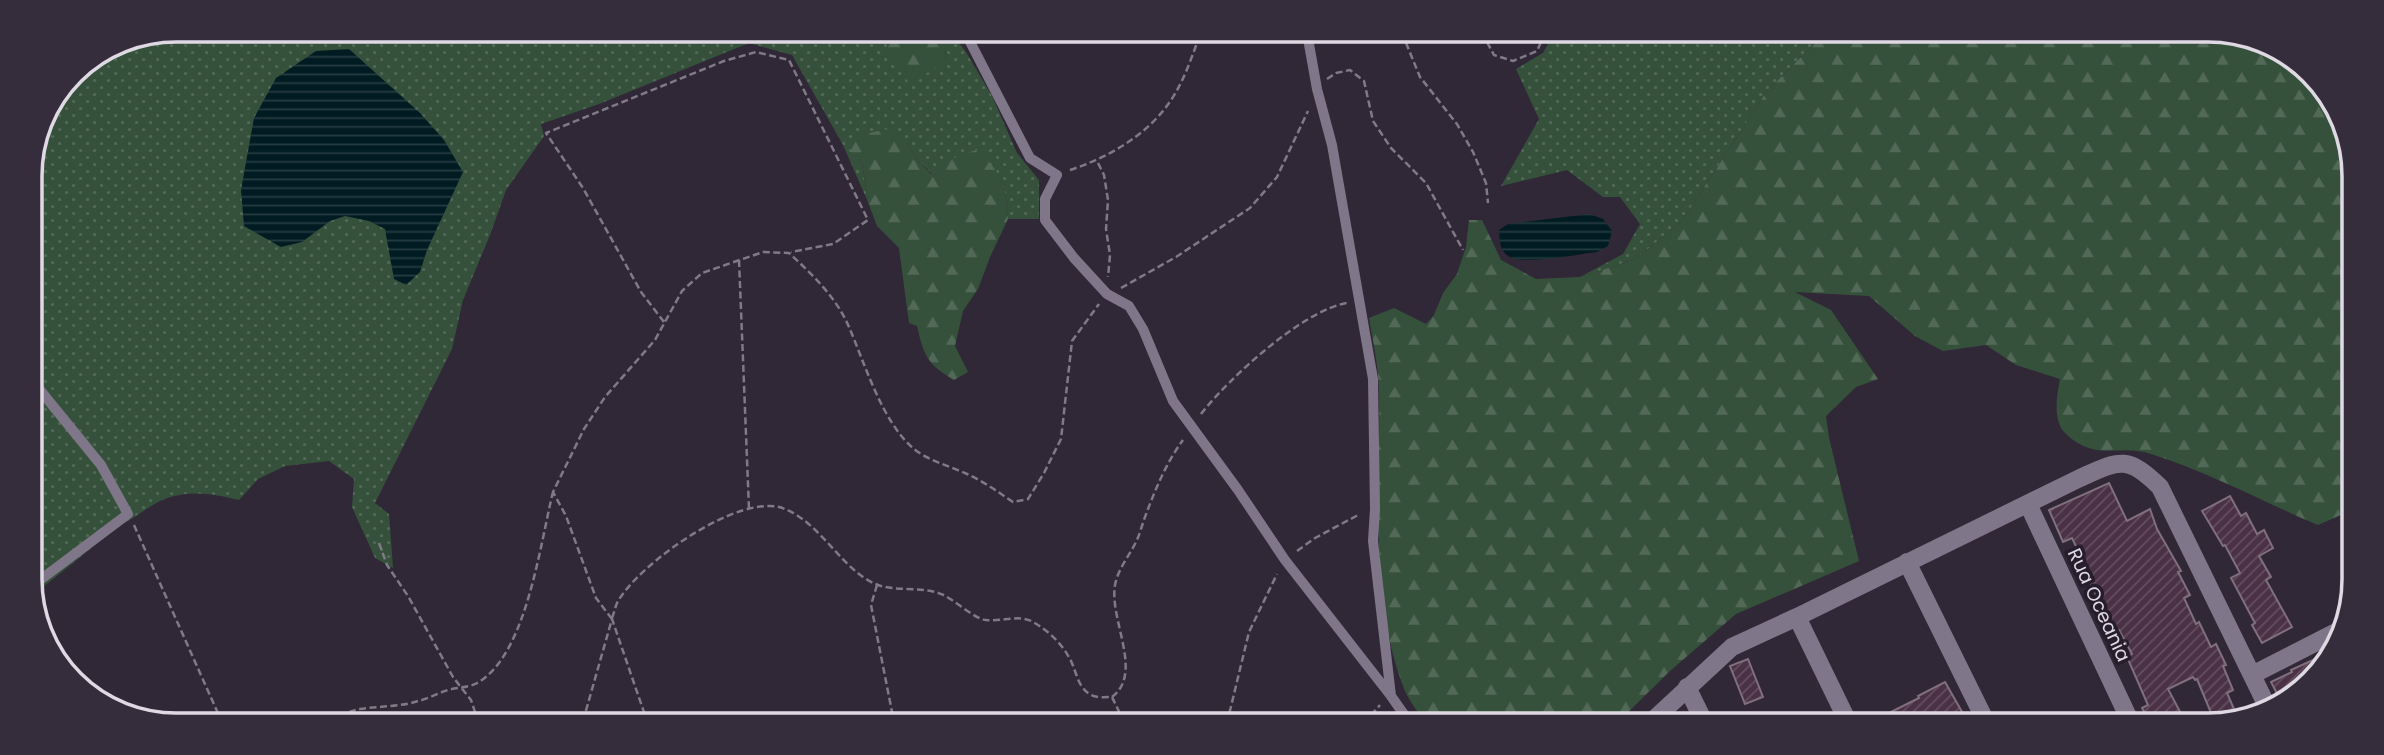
<svg xmlns="http://www.w3.org/2000/svg" width="2384" height="755" viewBox="0 0 2384 755" font-family="Poppins,sans-serif">
  <style>
    .grass { fill: url(#grass-dots) }
    .forest { fill: url(#forest-firs) }
    .water { fill: url(#water-rules) }
    .building { fill: url(#building-hatch); stroke: #816f7d; stroke-width: 2 }
    .lines { fill: none; stroke-linecap: round; stroke-linejoin: round }
    .path { stroke: #807986; stroke-width: 2.5; stroke-dasharray: 7 3.5; stroke-linecap: butt }
    .lane { stroke: #807689; stroke-width: 10 }
    .street { stroke: #807689; stroke-width: 18 }
    .labels { text-anchor: middle; dominant-baseline: central; stroke-width: 7; stroke-linejoin: round; paint-order: stroke }
    .street-label { font-size: 19px; fill: #dfd9e3; stroke: #261e2d }
    .rim { fill: none; stroke: #dfd9e3; stroke-width: 3.5 }
  </style>
  <defs>
    <pattern id="grass-dots" width="8" height="8" patternUnits="userSpaceOnUse" patternTransform="scale(1.75)"><rect width="8" height="8" fill="#35513b"/><path d="M2 2h.1M6 6h.1" fill="none" stroke="#526957" stroke-width="1.8" stroke-linecap="round"/></pattern>
    <pattern id="forest-firs" width="22" height="20" patternUnits="userSpaceOnUse" patternTransform="scale(1.75)"><rect width="22" height="20" fill="#35513b"/><path d="M5 1l3.5 6h-7zM16 11l3.5 6h-7z" fill="#526957"/></pattern>
    <pattern id="water-rules" width="6" height="5" patternUnits="userSpaceOnUse" patternTransform="scale(1.75)"><rect width="6" height="5" fill="#001b21"/><path d="M0 2.5h6" fill="none" stroke="#253c41"/></pattern>
    <pattern id="building-hatch" width="6" height="6" patternUnits="userSpaceOnUse" patternTransform="scale(1.75)"><rect width="6" height="6" fill="#4b3146"/><path d="M-1 1l2-2M0 6l6-6M5 7l2-2" fill="none" stroke="#644e61"/></pattern>
  </defs>
  <rect width="100%" height="100%" fill="#302837"/>
  <path class="grass" d="M176,30l409,1 11,10 18,-10 280,1 -9,19 60,10 2,-29h4l15,20 26,44 25,57 22,27v39h-31l-4,-37 -47,-25 -25,17 -14,-13 -11,-18 -55,11 10,9 6,39 -25,-57 -51,-90 -43,-12 -150,61 -58,20 3,12 -38,54 -16,45 -27,65 -11,49 -77,154 14,11 4,54 -18,-10 -23,-51 2,-28 -25,-18 -44,5 -27,13 -19,21c-28,-7 -54,-11 -81,2 -13,7 -24,17 -38,23l-88,71 -2,-429 11,-47 32,-48 48,-31z
    M1554,33l270,1 -57,57 -85,130 -46,38 -56,18 43,-23 17,-30 -20,-27h-17l-36,-27 -66,16 38,-67 -23,-50 27,-16z"/>
  <path class="forest" d="M894,32h53l-2,29 -35,23 -25,-33z
    M1824,34l422,1 72,44 34,69 -2,363 -32,14c-55,-23 -109,-53 -167,-71 -33,-11 -53,9 -85,-20 -14,-13 -9,-39 -6,-55l-44,-14 -30,-20 -43,6 -28,-15 -46,-40 -74,-4 36,18 47,69 -22,8 -30,29 3,22 30,123 -123,53 -66,57 -54,53 -191,-1c-6,-10 -15,-21 -20,-32 -37,-93 -24,-205 -26,-303 -1,-23 -6,-47 -10,-70l25,-10 32,16 8,-9 9,-22 14,-19 9,-27 3,-27h13l19,40 35,19 44,-2 56,-18 46,-38 85,-130z
    M885,129l22,14 11,18 13,13 26,-18 23,-7 24,33 4,37 -18,38 -12,32 -15,22 -8,35 13,26 -14,8c-27,-16 -30,-24 -37,-54l-8,-3 -10,-75 -22,-22 -9,-24 -6,-39 -10,-9 -3,-15z"/>
  <path class="water" d="M349,49l71,64 24,27 19,32 -36,78 -7,22 -14,13 -12,-6 -9,-50 -16,-8 -24,-5 -15,5 -28,21 -21,5 -37,-21 -3,-36 13,-72 22,-40 40,-27z
    M1589,214l14,5 9,12 -4,15 -11,6c-19,2 -74,14 -89,4 -9,-6 -8,-16 -9,-26l9,-6z"/>
  <path class="building" d="M2109,483l18,38 23,-12 7,20 24,42 -3,1 12,23 -6,3 12,26 3,-2 12,25 5,-3 10,21 -3,1 10,24 -6,3 10,23 -21,9 -19,-46 -2,1 -2,-3 -25,12 19,36h-36l-9,-17 6,-3 -21,-48 5,-3 -13,-24 -5,2 -31,-64 3,-1 -14,-29 -9,4 -14,-32z
    M2230,496l11,20 5,-3 11,21 7,-4 9,18 -14,8 12,21 -5,3 26,47 -30,16 -10,-18 3,-2 -24,-45 9,-5 -15,-28 -2,1 -21,-35z
    M2324,655l-27,40 -16,6 -10,-19 21,-10 -1,-2z
    M1748,659l15,38 -18,7 -15,-38z
    M1945,682l24,42h-36l-4,-6 -13,6h-49l52,-26 -1,-2z"/>
  <g class="lines">
    <path class="path" d="M1402,33l18,44 37,47 16,28 13,31 2,20
      M1482,33l12,22 19,6 24,-10 8,-18
      M1327,79l9,-6 14,-3 14,11 9,40 18,27 35,35 37,67
      M1098,163l6,12 4,25 -2,29 4,26 -2,22
      M1070,170c37,-12 76,-34 99,-67 15,-21 23,-47 32,-71
      M739,260l10,249
      M1121,288l55,-31 74,-49 27,-31 31,-66
      M664,322l-23,-30 -58,-104 -37,-55 178,-72 32,-9 33,8 79,160 -35,24 -42,8
      M1201,414c27,-35 102,-104 146,-111
      M134,525l87,195
      M379,543l8,22 21,31 45,81 18,23 7,21
      M1297,551l18,-13 45,-24
      M877,585l-6,20 23,117
      M612,618c2,-5 3,-10 5,-15 20,-38 124,-113 168,-94 37,15 58,63 93,76 20,7 44,1 63,9 13,5 33,25 45,26 15,2 34,-6 47,2 16,9 29,22 37,37 7,13 7,28 21,36 6,3 15,2 21,2l12,25
      M612,619l-16,-21 -30,-82 -13,-24 31,-63 21,-32 50,-57 27,-49 20,-18 29,-10 32,-11 26,1c24,22 47,44 60,74 16,37 33,95 65,122 15,12 36,17 53,25 16,7 31,18 46,28l15,-3 16,-26 17,-34 11,-98 27,-37
      M1112,697c32,-24 -3,-77 3,-112 3,-16 14,-29 21,-43 4,-8 6,-17 9,-25 10,-27 21,-54 38,-77
      M330,721c9,-4 19,-10 30,-12 19,-3 40,-2 58,-8 10,-2 20,-8 30,-11 11,-3 21,-2 31,-8 48,-30 61,-138 74,-190
      M583,721l29,-102 35,102
      M1227,723l22,-91 28,-58
      M1364,723l16,-18"/>
    <path class="lane" d="M965,32l65,126 27,17 -12,24v21l29,38 33,36 22,12 14,23 30,72 65,89 47,70 106,136
      M1307,33l10,56 15,56 41,234 2,130 -2,32 18,155 19,27
      M31,379l70,86 27,49 -96,72"/>
    <path class="street" d="M2028,504l104,221
      M1907,562l80,162
      M1797,617l52,107
      M2252,675l88,-45
      M1687,687l18,37
      M1649,724l83,-77 65,-30 283,-139c40,-18 47,-23 80,9l107,219"/>
  </g>
  <g class="labels">
    <g class="street-label">
      <text transform="translate(2099 605) rotate(65)">Rua Oceania</text>
    </g>
  </g>
  <path d="M0 0H2384V755H0ZM176 42H2208A134 134 0 0 1 2342 176V579A134 134 0 0 1 2208 713H176A134 134 0 0 1 42 579V176A134 134 0 0 1 176 42Z" fill="#352d3c" fill-rule="evenodd"/>
  <path class="rim" d="M176 42H2208A134 134 0 0 1 2342 176V579A134 134 0 0 1 2208 713H176A134 134 0 0 1 42 579V176A134 134 0 0 1 176 42Z"/>
</svg>
